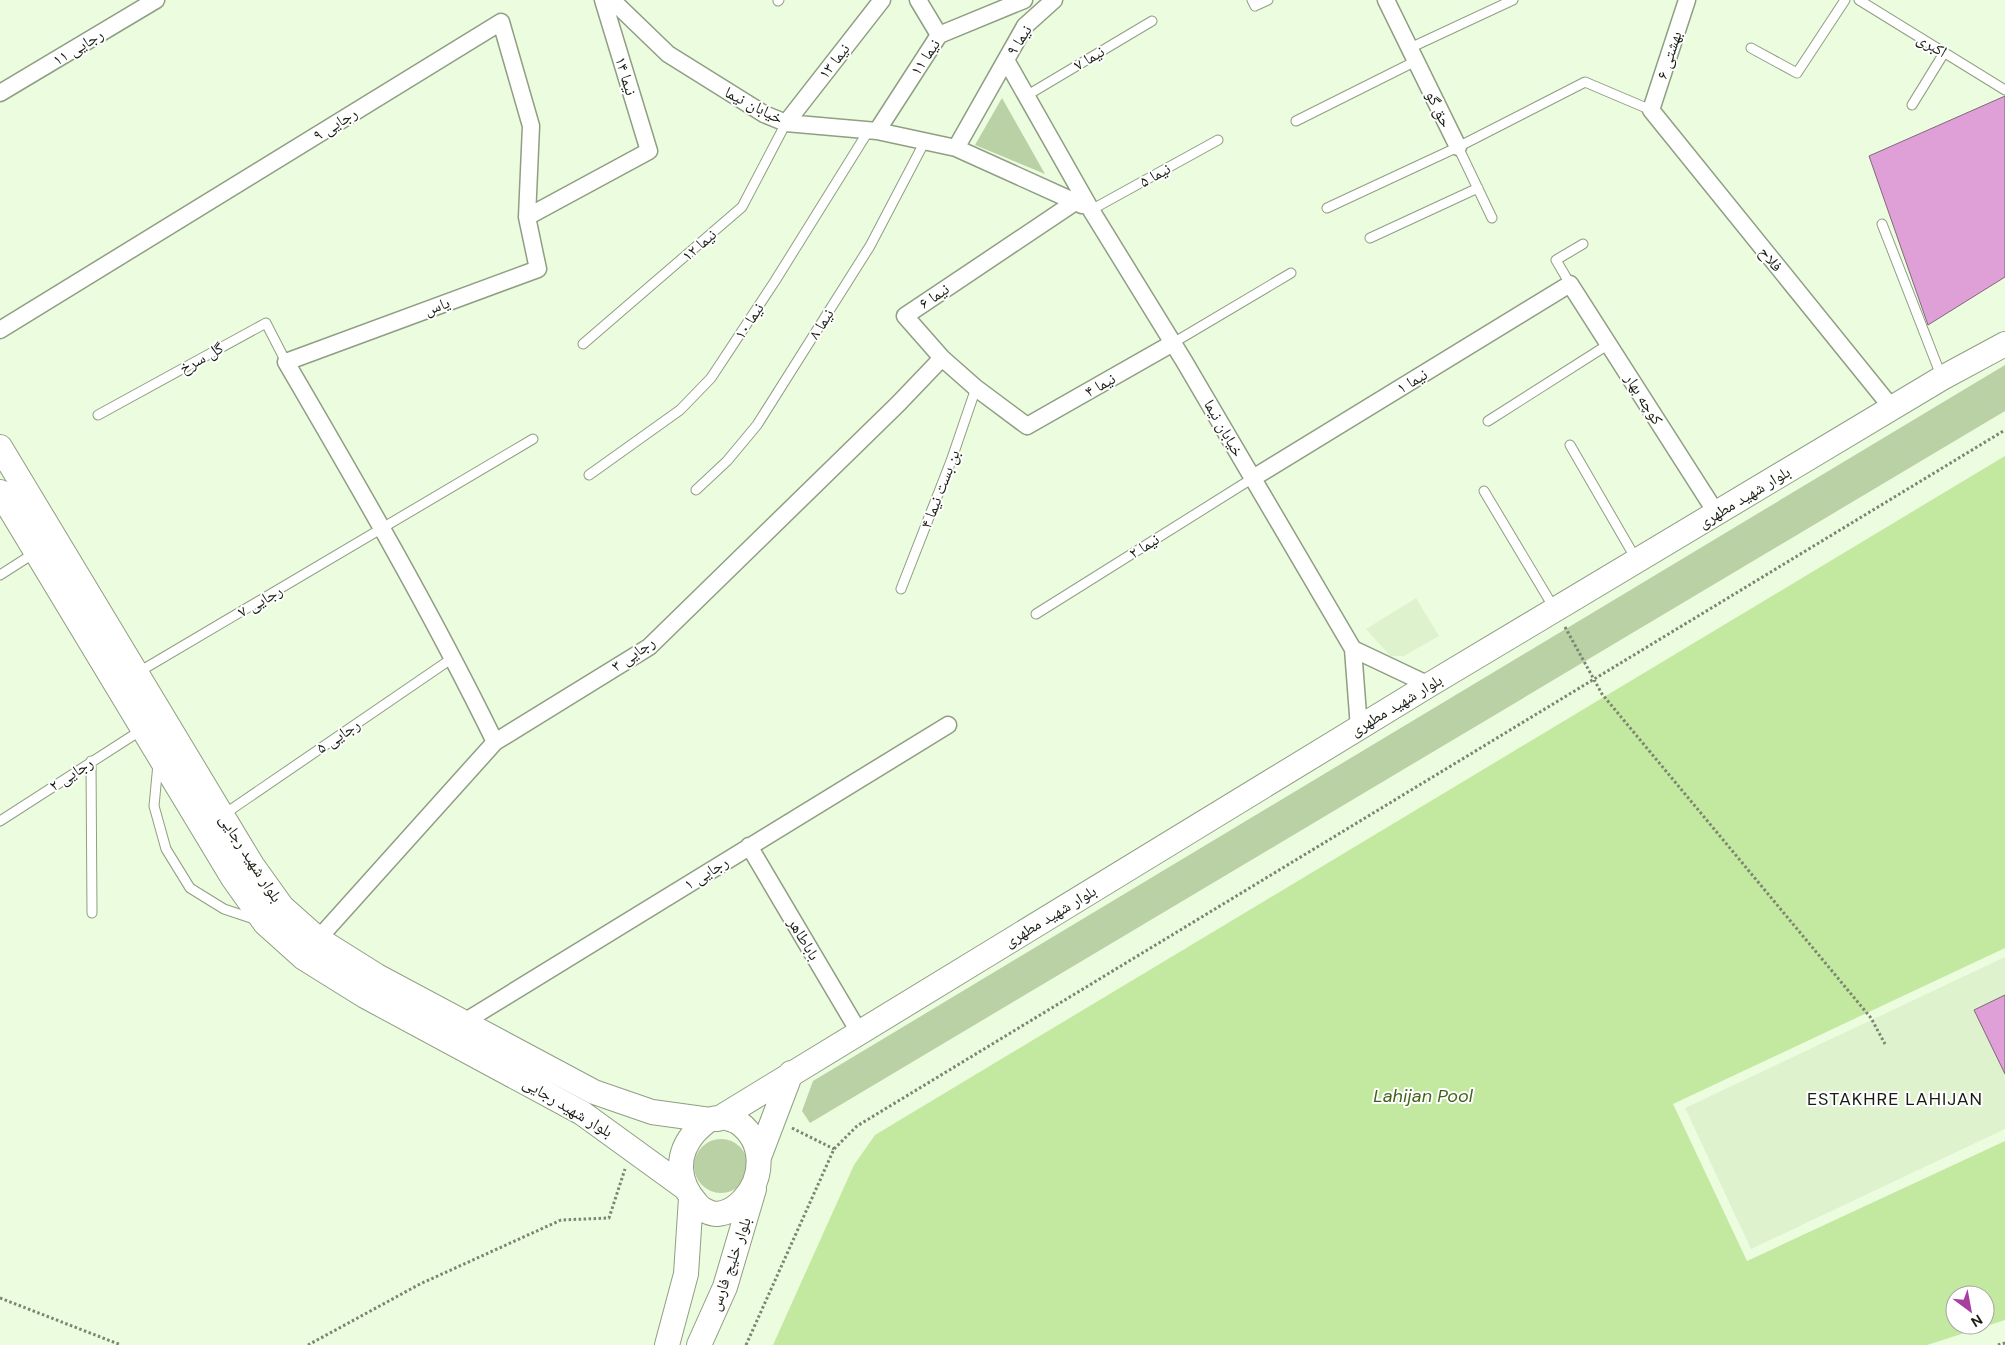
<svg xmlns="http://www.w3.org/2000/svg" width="2005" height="1345" viewBox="0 0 2005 1345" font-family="'DM Sans','Noto Naskh Arabic',sans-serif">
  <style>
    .built { fill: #dff2ce }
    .green { fill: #bad0a5 }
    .water { fill: #c3e89f; fill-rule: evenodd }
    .building { fill: #dfa0d7; stroke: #80687c }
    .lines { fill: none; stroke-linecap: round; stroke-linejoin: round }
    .lane-casing { stroke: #909e83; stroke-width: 11 }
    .street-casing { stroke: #909e83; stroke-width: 19 }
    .secondary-casing { stroke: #909e83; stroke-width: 26 }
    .path { stroke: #7b8572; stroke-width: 3; stroke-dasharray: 2.5 2.5; stroke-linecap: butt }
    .lane { stroke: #fff; stroke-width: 9 }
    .street { stroke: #fff; stroke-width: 16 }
    .secondary { stroke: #fff; stroke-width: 24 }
    .labels { text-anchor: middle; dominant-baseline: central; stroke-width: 4; stroke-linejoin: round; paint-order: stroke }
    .street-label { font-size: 16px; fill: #181d13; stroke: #fff }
    .water-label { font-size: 18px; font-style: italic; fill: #426219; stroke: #fff }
    .neighbourhood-label { font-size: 18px; letter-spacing: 1px; fill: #181d13; stroke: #fff }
  </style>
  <rect width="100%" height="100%" fill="#ecfcdf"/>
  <path class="built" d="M1416,598l23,38 -35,20h-14l-24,-27z
    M2005,957v172l-254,120 -66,-141z"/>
  <path class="green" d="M1002,98l43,76 -70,-29z
    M2005,365v46l-1195,712 -8,-12 11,-30z
    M694 1166a27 27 0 1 1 54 0a27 27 0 1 1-54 0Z"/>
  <path class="water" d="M2005,456v492l-332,156 74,157 258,-120v179l-78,25h-1154l81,-180 21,-30zM1955,1295h30v30h-30z"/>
  <path class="building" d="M2005,96v181l-77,48 -59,-169z
    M2005,995v79l-31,-64z"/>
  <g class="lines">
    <defs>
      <path id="lane" d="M1252,0l3,6 13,-6
        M1859,0l146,90
        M778,1l1,-1
        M1410,48l103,-48
        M1751,48l46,25 48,-73
        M1026,96l126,-75
        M1912,105l32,-52
        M1296,121l120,-60
        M1458,147l34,71
        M1327,208l131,-61 127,-65 66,28
        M1091,210l127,-70
        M1882,224l60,154
        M1370,238l108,-50
        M1570,284l-14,-24 27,-16
        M1173,343l118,-70
        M583,344l159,-137 44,-84
        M98,415l168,-92 20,39
        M1488,421l121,-77
        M1570,445l66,114
        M589,475l91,-65 31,-32 64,-97 94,-151
        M696,490l31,-29 30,-36 113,-179 54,-103
        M1484,491l70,117
        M0,575l36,-23
        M901,589l50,-128 25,-73
        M1036,614l217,-136
        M137,673l396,-234
        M91,761l1,152
        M158,764l-4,42 12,43 24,39 34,21 33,11
        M223,815l231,-158
        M0,821l143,-92"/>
      <path id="street" d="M612,0l56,54 96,60 22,9 91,8 79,17 126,57
        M918,0l21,35
        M1386,0l72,147
        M1687,0l-36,110 241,298
        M1006,60l85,150 93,151 169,288 6,79
        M0,93l156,-93
        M786,123l96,-123
        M877,131l62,-96 85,-35
        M956,148l69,-122 29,-26
        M1075,202l-170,114 37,42 34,30 51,38 146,-83
        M527,217l122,-66 -46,-151
        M0,330l501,-308 30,104 -4,91 11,52 -252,93c73,125 145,249 209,380
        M1253,478l317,-194 147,230
        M1353,649l76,36
        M749,846l110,186
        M318,939l177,-197 154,-95 249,-243 44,-46
        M464,1022l484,-297"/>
      <path id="secondary" d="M0,447l252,418 30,42 36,32 59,37 217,116 58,20 58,8
        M0,492l233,386 32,45 39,35 61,38 217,117 102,74
        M724,1117c5,2 11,3 15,6 26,19 25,55 4,77 -7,8 -16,13 -26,14 -7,0 -16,-5 -20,-10 -20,-22 -22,-49 -2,-72 4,-4 9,-9 14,-12 5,-2 11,-2 15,-3z
        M718,1119l711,-434 513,-307 63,-34
        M759,1157l32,-84
        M667,1345l19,-71 5,-76
        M699,1345l26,-58 29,-98"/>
    </defs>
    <use href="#lane" class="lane-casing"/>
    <use href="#street" class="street-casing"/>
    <use href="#secondary" class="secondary-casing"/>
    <path class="path" d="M1565,627l37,67 269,324 14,26
      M792,1128l42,21
      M0,1298l121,47
      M308,1345l112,-61 141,-64 48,-2 16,-49
      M746,1345l88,-196 23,-23 1148,-696
      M1998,1345l7,-2"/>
    <use href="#lane" class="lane"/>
    <use href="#street" class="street"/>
    <use href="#secondary" class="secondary"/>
  </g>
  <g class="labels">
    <g class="street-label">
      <text transform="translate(1019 40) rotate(-57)">نیما ۹</text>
      <text transform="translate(1932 45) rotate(31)">اکبری</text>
      <text transform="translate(78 47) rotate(-31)">رجایی ۱۱</text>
      <text transform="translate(1669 55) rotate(-72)">بهشتی ۶</text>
      <text transform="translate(925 57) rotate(-56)">نیما ۱۱</text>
      <text transform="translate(1089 58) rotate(-31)">نیما ۷</text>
      <text transform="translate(834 61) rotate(-52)">نیما ۱۳</text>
      <text transform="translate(626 76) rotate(73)">نیما ۱۴</text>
      <text transform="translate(754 105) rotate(27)">خیابان نیما</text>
      <text transform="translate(1439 109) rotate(64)">حق گو</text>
      <text transform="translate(335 124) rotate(-32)">رجایی ۹</text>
      <text transform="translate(1155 175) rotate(-29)">نیما ۵</text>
      <text transform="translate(699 245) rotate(-41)">نیما ۱۲</text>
      <text transform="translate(1771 259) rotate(51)">فلاح</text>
      <text transform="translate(934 296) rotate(-34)">نیما ۶</text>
      <text transform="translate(437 306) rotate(-20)">یاس</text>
      <text transform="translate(749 321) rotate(-57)">نیما ۱۰</text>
      <text transform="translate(821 324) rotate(-58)">نیما ۸</text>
      <text transform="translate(201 358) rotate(-29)">گل سرخ</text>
      <text transform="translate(1412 381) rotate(-31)">نیما ۱</text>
      <text transform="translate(1100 385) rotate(-30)">نیما ۴</text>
      <text transform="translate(1644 399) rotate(58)">کوچه بهار</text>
      <text transform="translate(1224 428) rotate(60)">خیابان نیما</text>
      <text transform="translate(940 489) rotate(-69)">بن بست نیما ۴</text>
      <text transform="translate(1744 497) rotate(-31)">بلوار شهید مطهری</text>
      <text transform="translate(1144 546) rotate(-32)">نیما ۲</text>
      <text transform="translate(260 601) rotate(-30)">رجایی ۷</text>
      <text transform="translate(633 654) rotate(-35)">رجایی ۳</text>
      <text transform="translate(1396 705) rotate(-31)">بلوار شهید مطهری</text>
      <text transform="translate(338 736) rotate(-34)">رجایی ۵</text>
      <text transform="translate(71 774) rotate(-33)">رجایی ۲</text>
      <text transform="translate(251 858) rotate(57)">بلوار شهید رجایی</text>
      <text transform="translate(706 873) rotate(-32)">رجایی ۱</text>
      <text transform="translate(1050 916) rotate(-31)">بلوار شهید مطهری</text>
      <text transform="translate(804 939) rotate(59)">باباطاهر</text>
      <text transform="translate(568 1107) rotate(31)">بلوار شهید رجایی</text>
      <text transform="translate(730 1264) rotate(-71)">بلوار خلیج فارس</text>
    </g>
    <g class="water-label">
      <text x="1423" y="1096">Lahijan Pool</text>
    </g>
    <g class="neighbourhood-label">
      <text x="1895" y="1099">ESTAKHRE LAHIJAN</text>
    </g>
  </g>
  <g transform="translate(1970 1310) rotate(148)"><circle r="24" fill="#ffffff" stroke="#a3a5a1"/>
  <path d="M0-4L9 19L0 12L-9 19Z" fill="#a83e9f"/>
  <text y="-8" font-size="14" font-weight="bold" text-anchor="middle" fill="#181d13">N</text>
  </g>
</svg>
